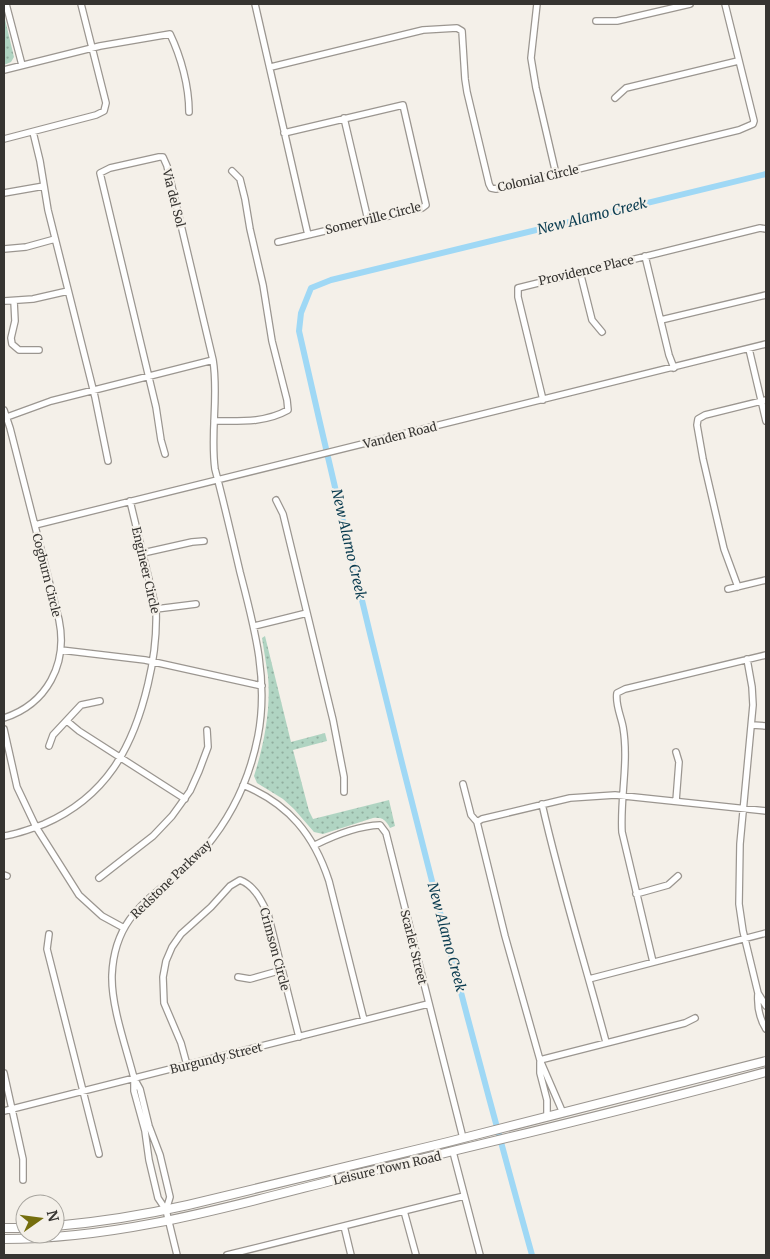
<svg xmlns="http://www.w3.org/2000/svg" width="770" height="1259" viewBox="0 0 770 1259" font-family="Merriweather,serif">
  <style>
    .grass { fill: url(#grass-dots) }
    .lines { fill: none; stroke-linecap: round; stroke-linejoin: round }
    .canal { stroke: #9fd8f5; stroke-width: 6 }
    .minor-casing { stroke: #9b9690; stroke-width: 8 }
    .major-casing { stroke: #9b9690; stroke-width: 10 }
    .minor { stroke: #fff; stroke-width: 5.5 }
    .major { stroke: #fff; stroke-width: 8 }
    .labels { text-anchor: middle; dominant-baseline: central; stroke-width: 4.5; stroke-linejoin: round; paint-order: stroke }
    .street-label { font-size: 12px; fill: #363431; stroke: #f4f0e9 }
    .water-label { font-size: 14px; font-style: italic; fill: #093b4f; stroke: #f4f0e9 }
  </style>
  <defs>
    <pattern id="grass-dots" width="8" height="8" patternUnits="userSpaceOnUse" patternTransform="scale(1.25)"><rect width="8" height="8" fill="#b0d4c2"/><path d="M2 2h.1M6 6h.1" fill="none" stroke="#90ad9e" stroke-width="1.8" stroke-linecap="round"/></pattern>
  </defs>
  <rect width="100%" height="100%" fill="#f4f0e9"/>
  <path class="grass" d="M4,15l10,42 -3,5 -7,3z
    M265,636l26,106 34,-9 2,8 -34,9 16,61 4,8 76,-19 6,26 -5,2c-4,-8 -8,-11 -17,-10l-50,16 -9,-2 -20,-23 -11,-10 -26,-16 -3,-7c10,-31 17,-67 14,-100 -2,-13 -4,-25 -6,-38z"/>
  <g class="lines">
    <path class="canal" d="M532,1255c-85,-306 -163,-614 -233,-924l2,-18 10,-25 20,-8 435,-106"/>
    <defs>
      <path id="minor" d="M6,4l16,61
        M255,4l53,231
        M537,4l-6,54 5,30 20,86
        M596,21h21l73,-17
        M271,67l152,-37 34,-2 5,3 3,48 2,13 22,92 2,4 5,1 243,-59 14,-6 1,-3 -29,-117
        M4,70l96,-24 70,-12c11,23 19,52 19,78
        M615,98l11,-10 112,-27
        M344,118l24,102
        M33,132l7,29 8,49 47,187 13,64
        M4,139l92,-24 8,-4 2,-8 -1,-4 -24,-95
        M4,193l40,-7
        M278,242l144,-34 4,-3 -23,-100 -119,28
        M4,249l22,-2 29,-8
        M645,256l24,99 5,13
        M580,272l12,48 10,12
        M4,301l29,-2 35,-8
        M14,301l1,20 -4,17 1,6 7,6h20
        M661,320l105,-25
        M749,349l17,72
        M543,400l-25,-103v-9l242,-60 6,1
        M4,410l6,18 49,192c9,44 -12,84 -55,98
        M7,417l44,-16 162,-41
        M214,421c25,0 51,2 74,-11l-1,-10 -15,-59 -9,-56 -13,-56 -5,-30 -5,-20 -8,-8
        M165,454l-4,-14 -5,-33 -56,-234 10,-5 49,-11h4l4,9 46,194c6,36 -3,73 2,109 9,34 17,69 25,103 14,54 29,107 18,164 -8,41 -26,80 -53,112 -39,46 -90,56 -93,127 -1,31 14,72 22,103v13l11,40 4,29 9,38 8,12 11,45
        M276,500l7,14 50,206 11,57v15
        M35,525l731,-181
        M143,553l49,-11 12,-1
        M738,587l-14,-38 -21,-90 -6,-34 1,-6 7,-4 61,-15
        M728,589l38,-9
        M156,609l40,-5
        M254,626l53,-13
        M61,650l84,10 117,26
        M747,659l5,28 1,18 -13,139 -1,60 4,27 15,62 8,13
        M67,721l12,10 106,68
        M752,725l14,1
        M4,729l13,58 19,40 43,68 23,21 22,12
        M49,746l4,-11 28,-30 19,-4
        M463,784l8,31 6,7 28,114 35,124 23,53
        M243,785c46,19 71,50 86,96l35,139
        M676,801l3,-39 -3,-10
        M542,804c18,80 43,159 64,238
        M477,822l5,-3 88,-21 45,-3 151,16
        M4,836c14,-2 27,-7 40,-12 62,-27 89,-76 104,-140 6,-25 9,-49 8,-75l-26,-108
        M315,845c20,-10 42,-19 65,-20l6,8 77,305
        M4,875l3,1
        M99,878l54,-42 19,-20 18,-25 9,-20 9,-24 -1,-17
        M636,894l32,-9 10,-9
        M49,934l-2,15 52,205
        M653,962l-31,-130c-2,-35 7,-70 1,-105 -2,-11 -8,-23 -6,-34l8,-4 141,-34
        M238,977l12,2 32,-9
        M589,979l177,-46
        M758,993c-1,13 1,25 8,36
        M540,1060l145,-37 10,-5
        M540,1062v11l7,27v17
        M187,1065l-6,-22 -17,-40 -1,-26 3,-16 6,-14 9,-13 30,-27 19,-21 10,-6c15,6 21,20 28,34l31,123
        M4,1073l19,86v21
        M135,1080l5,9 9,37 11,29 10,42 -4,13
        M4,1111l424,-107
        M453,1152l27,103
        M404,1211l12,44
        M344,1226l7,29
        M227,1255l237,-59"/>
      <path id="major" d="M55,1226c45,-4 89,-11 133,-21l260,-63 318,-81
        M4,1228h21
        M4,1239c121,0 238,-36 354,-65 136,-33 273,-65 408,-102"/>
    </defs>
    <use href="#minor" class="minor-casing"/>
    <use href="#major" class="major-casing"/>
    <use href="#minor" class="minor"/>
    <use href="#major" class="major"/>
  </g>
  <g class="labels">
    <g class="street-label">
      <text transform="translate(538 178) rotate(-13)">Colonial Circle</text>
      <text transform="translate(174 198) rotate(76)">Via del Sol</text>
      <text transform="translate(373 218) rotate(-14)">Somerville Circle</text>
      <text transform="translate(586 270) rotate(-13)">Providence Place</text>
      <text transform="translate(400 435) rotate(-14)">Vanden Road</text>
      <text transform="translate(146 570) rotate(77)">Engineer Circle</text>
      <text transform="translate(47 575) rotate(76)">Cogburn Circle</text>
      <text transform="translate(171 879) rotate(-44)">Redstone Parkway</text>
      <text transform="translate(414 947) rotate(76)">Scarlet Street</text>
      <text transform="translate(275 949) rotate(75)">Crimson Circle</text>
      <text transform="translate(216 1058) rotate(-14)">Burgundy Street</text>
      <text transform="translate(387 1168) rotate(-13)">Leisure Town Road</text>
    </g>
    <g class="water-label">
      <text transform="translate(592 216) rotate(-14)">New Alamo Creek</text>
      <text transform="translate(349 544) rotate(77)">New Alamo Creek</text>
      <text transform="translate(447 937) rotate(75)">New Alamo Creek</text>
    </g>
  </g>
  <rect width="770" height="1259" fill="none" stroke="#363431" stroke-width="10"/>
  <g transform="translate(40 1219) rotate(76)"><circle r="24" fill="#f4f0e9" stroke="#a8a59f"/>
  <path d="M0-4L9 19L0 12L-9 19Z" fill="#756e0d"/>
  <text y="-8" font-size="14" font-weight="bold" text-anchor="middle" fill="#363431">N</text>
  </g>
</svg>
